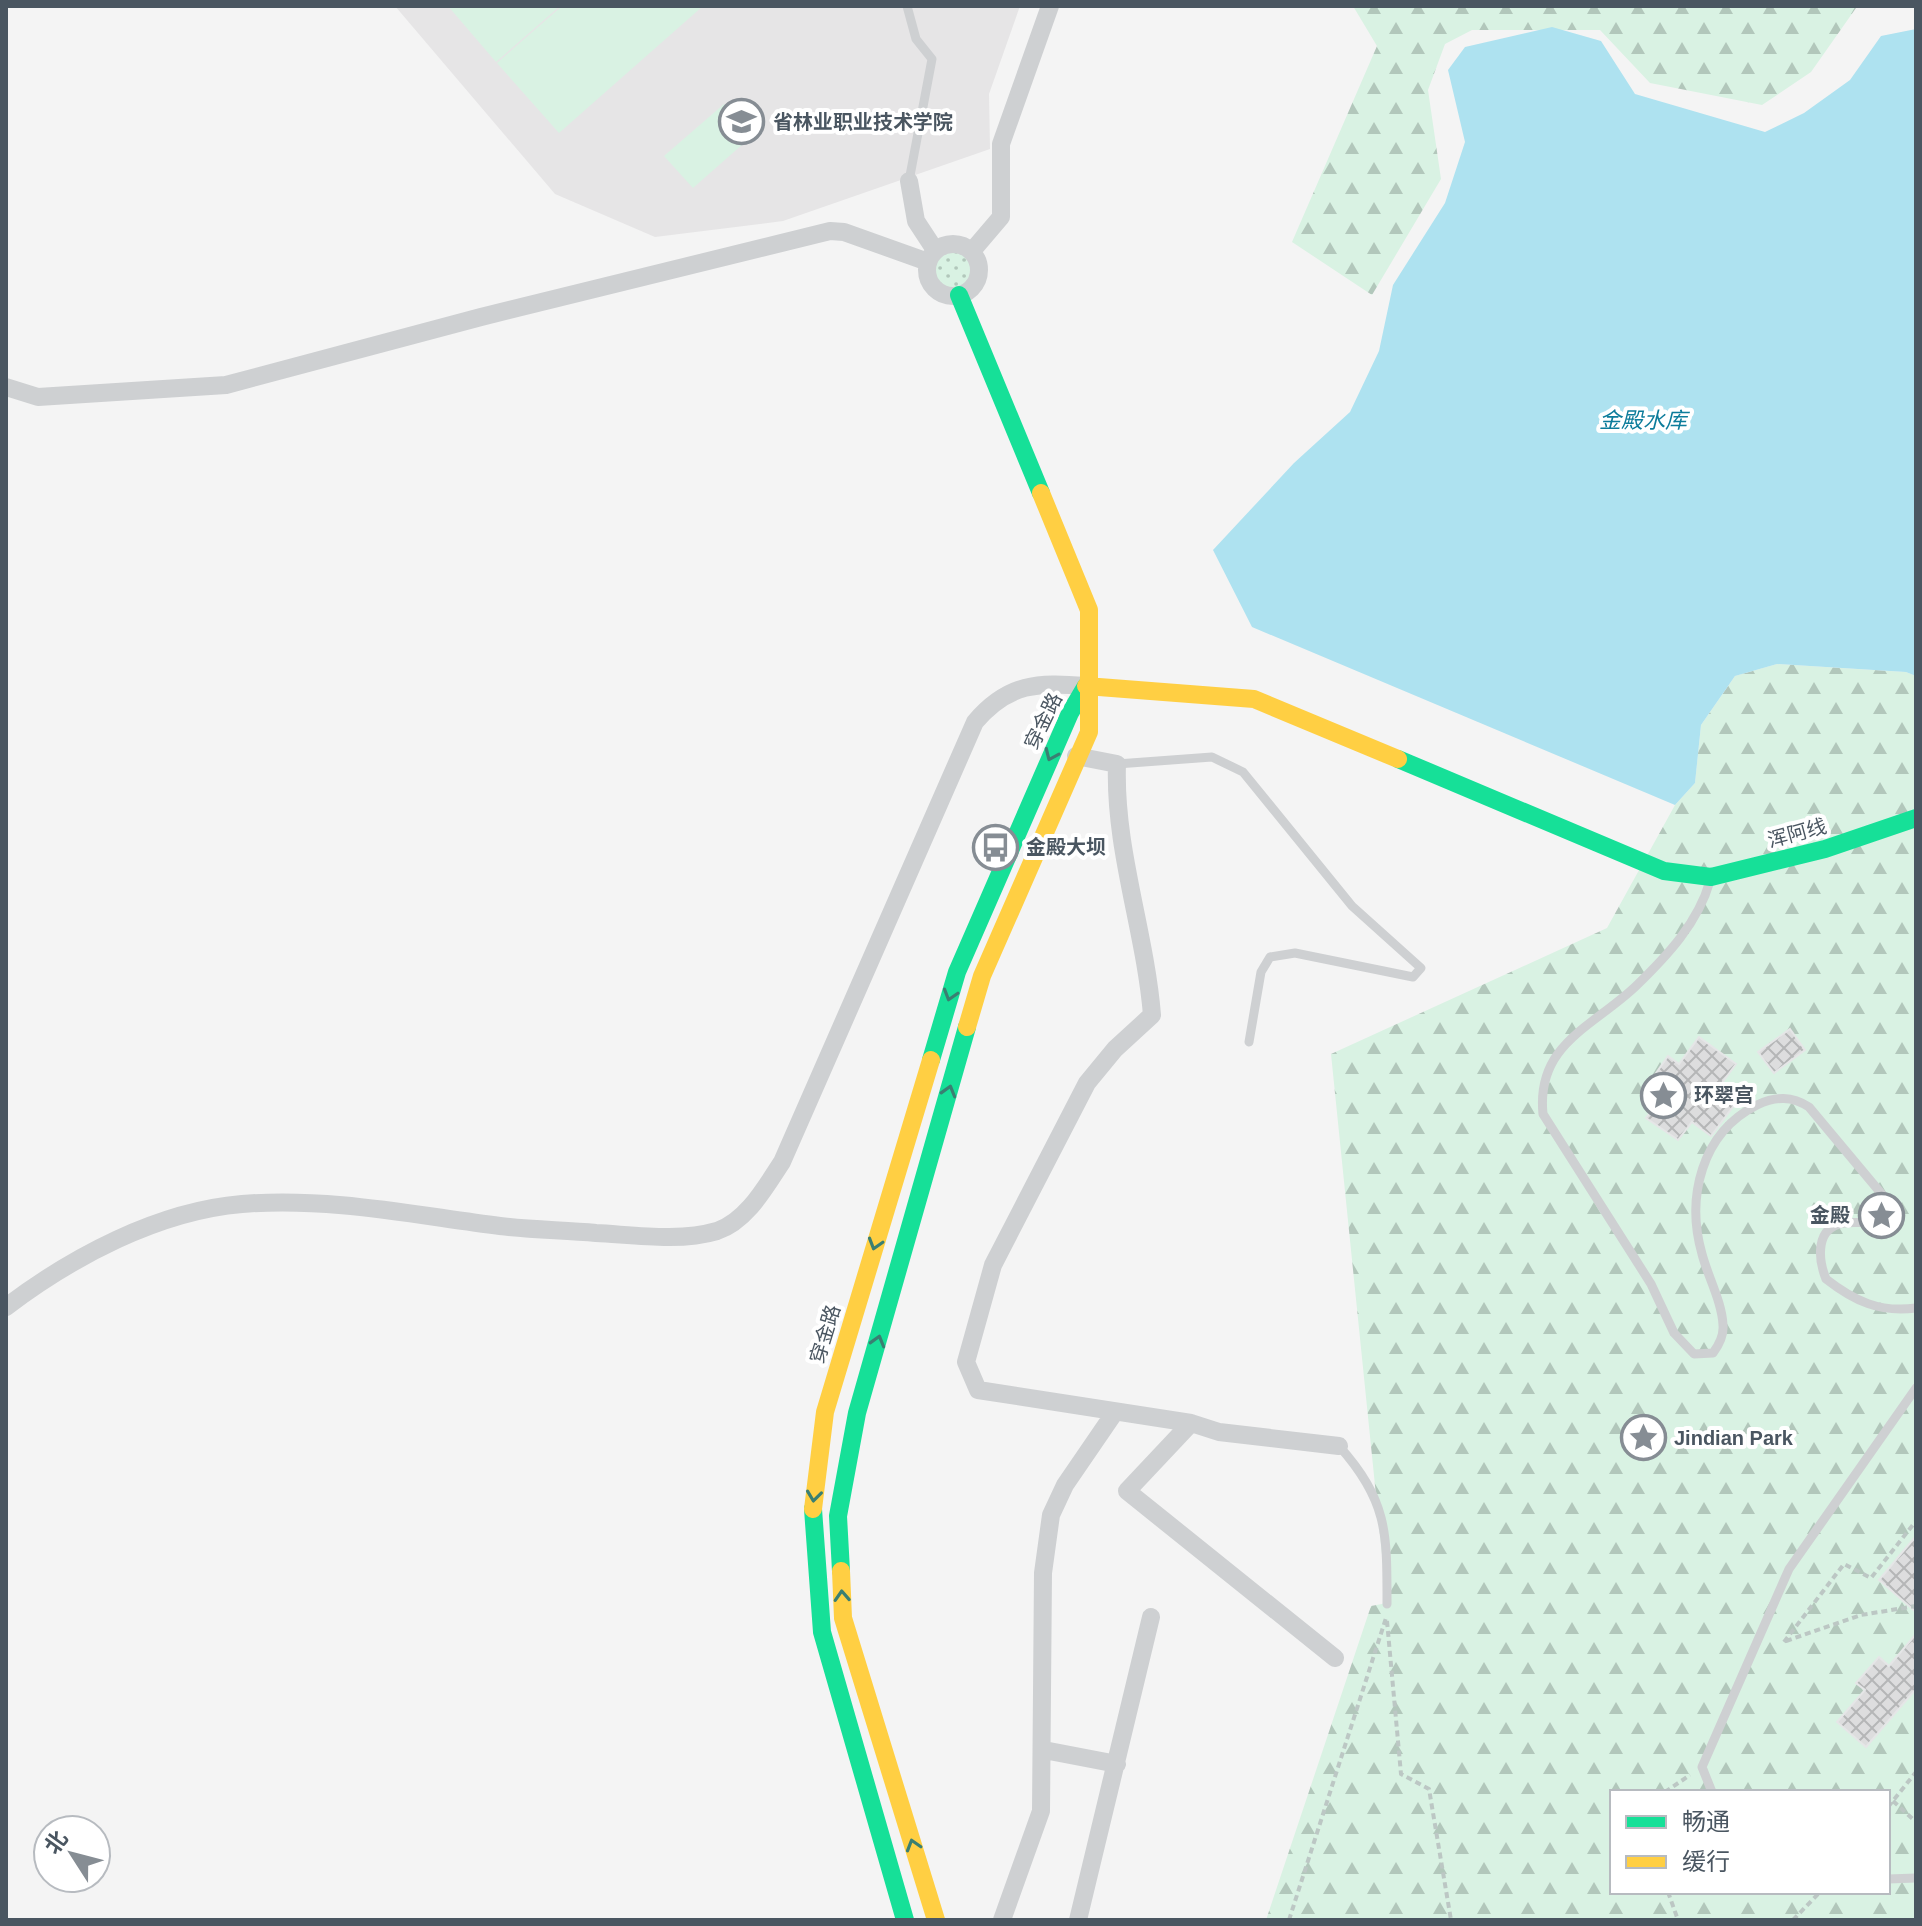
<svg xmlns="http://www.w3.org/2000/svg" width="1922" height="1926" viewBox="0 0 1922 1926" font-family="Helvetica,'Noto Sans SC',sans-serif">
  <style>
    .education { fill: #e6e5e6 }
    .grass { fill: url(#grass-dots) }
    .forest { fill: url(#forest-firs); fill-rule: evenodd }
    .pitch { fill: #d9f2e3 }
    .water { fill: #aee2f0 }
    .building { fill: url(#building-cross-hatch); stroke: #e5e6e7; stroke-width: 2 }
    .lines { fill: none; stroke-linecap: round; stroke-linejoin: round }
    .path { stroke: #bcc7c4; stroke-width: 4; stroke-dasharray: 6 4; stroke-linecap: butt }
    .lane { stroke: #ced0d2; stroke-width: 9 }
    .street { stroke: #ced0d2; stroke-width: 18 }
    .fast { stroke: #16e098; stroke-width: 18 }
    .slow { stroke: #ffcf43; stroke-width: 18 }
    .oneway { stroke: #3a7f72 }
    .labels { text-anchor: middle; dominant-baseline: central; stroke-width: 8; stroke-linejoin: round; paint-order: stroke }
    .poi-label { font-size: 20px; font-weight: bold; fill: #4a5661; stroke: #fff; text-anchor: start }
    .street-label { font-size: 20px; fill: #4a5661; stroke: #fff }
    .water-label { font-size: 22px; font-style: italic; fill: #0c7c9b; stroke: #fff }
  </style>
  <defs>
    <pattern id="grass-dots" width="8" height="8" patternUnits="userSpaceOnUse" patternTransform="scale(2)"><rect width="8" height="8" fill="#d9f2e3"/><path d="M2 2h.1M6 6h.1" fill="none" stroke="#b2c7bb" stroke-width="1.8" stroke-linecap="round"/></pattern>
    <pattern id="forest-firs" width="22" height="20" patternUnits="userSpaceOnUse" patternTransform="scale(2)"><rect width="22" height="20" fill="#d9f2e3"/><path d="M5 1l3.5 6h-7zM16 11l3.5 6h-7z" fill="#b2c7bb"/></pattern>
    <pattern id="building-cross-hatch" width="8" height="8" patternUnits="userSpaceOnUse" patternTransform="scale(2)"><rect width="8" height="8" fill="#ddddde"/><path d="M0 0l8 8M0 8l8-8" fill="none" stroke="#b5b6b7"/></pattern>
  </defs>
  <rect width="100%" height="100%" fill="#f4f4f4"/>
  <path class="education" d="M395,6h625l-31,88 1,55 -207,72 -128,16 -100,-43z"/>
  <path class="grass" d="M935 270a18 18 0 1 1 36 0a18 18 0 1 1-36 0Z"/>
  <path class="forest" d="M1353,6h522l-19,2 -45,64 -49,33 -112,-22 -50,-53h-128l-27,14 -17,46 13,89 -69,116 -80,-53 85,-196z
    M1777,664l129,8 10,4v1244h-650l105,-314 16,-3 -56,-549 276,-126 68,-123 20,-22 6,-58 34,-49zM1612,1792h276v100h-276z"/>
  <path class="pitch" d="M448,6h112l-64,56z
    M562,6h141l-144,127 -62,-70z
    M724,104l28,32 -59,52 -29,-32z"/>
  <path class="water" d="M1552,27l49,14 34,53 130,38 39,-19 46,-33 31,-44 35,-7v647l-10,-4 -129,-8 -42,12 -34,49 -6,58 -20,22 -423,-178 -39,-77 81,-87 56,-51 29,-61 14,-66 52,-82 20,-61 -17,-72 17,-23z"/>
  <path class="building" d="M1790,1029l15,21 -31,23 -16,-21z
    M1699,1037l37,27 -20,27 19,13 -24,32 -19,-14 -14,18 -32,-22 14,-19 -15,-10 23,-33 11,8z
    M1916,1536v76l-37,-32z
    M1916,1634v55l-50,58 -29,-25 28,-32 -9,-7 23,-26 10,9z"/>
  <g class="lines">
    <path class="path" d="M1387,1621l14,153 28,15 22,131
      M1786,1641l75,-26 55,-9
      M1784,1642l60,-78 27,14 45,-57
      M1665,1792l25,-17
      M1893,1801l23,21
      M1888,1807l28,-35
      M1668,1892l10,28
      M1289,1920l97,-302
      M1793,1920l27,-28"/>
    <path class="lane" d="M907,6l9,33 16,20 -23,122
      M1117,764l95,-7 31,15 109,134 69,62 -8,9 -118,-24 -25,4 -9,15 -12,70
      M1710,881c-12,42 -43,75 -74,105 -43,41 -100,58 -93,128l108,170 23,49 20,21 19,-1c6,-8 11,-17 10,-28 -1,-23 -15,-48 -21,-71 -16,-56 -1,-121 55,-149 19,-9 35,-9 52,2l81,97c-9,27 -24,16 -46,19 -29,4 -26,36 -18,56 28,22 54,34 90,29
      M1339,1446c49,55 48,87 48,158
      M1712,1792l-10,-25 87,-198 127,-181
      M1888,1879l28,-1"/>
    <path class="street" d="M909,181l7,40 19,29
      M927 270a26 26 0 1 1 52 0a26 26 0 1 1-52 0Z
      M972,251l29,-34v-73l49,-138
      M6,387l32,10 188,-12 255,-68 349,-86 14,1 84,30
      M1076,756l41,8c-3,85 28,166 35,251l-37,34 -28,34 -94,182 -27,97 12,28 213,33 28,9 120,14
      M6,1307c66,-50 152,-96 236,-103 88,-7 171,11 258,22 32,4 64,4 96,7 38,2 84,9 121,-2 30,-10 49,-45 65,-69l193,-440c33,-39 63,-40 111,-36
      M1191,1423l-64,68 208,167
      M1044,1750l73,14
      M1002,1920l39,-109 2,-238 8,-58 14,-30 50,-73
      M1078,1920l73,-303"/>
    <path class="fast" d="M959,295l82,198
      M1398,759l266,112 47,6 114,-28 91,-31
      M931,1060l26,-88 113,-259 16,-27
      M813,1509l9,123 83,288
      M841,1571l-3,-55 19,-103 110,-386"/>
    <path class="slow" d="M1086,686l168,13 144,60
      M967,1027l15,-51 107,-244v-122l-48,-117
      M813,1509l12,-97 106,-352
      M841,1571l2,47 93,302"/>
  </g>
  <defs><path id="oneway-chevron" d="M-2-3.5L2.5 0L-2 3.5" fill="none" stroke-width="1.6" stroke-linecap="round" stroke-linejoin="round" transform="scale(2)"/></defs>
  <g class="oneway">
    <use href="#oneway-chevron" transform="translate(1051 755) rotate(114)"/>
    <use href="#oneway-chevron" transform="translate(950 995) rotate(107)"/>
    <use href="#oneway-chevron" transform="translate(949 1091) rotate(-74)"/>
    <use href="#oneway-chevron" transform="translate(875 1244) rotate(107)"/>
    <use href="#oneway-chevron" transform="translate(878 1341) rotate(-74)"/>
    <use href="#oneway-chevron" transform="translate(814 1496) rotate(97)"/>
    <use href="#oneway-chevron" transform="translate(842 1596) rotate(-93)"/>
    <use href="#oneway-chevron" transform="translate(913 1845) rotate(-107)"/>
  </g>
  <defs>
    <symbol id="university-ring" viewBox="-11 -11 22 22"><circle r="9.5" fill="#fff" stroke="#868d94" stroke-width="1.5"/><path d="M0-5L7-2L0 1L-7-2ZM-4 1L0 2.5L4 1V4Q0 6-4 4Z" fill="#868d94"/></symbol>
    <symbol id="bus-ring" viewBox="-11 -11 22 22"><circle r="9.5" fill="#fff" stroke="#868d94" stroke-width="1.5"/><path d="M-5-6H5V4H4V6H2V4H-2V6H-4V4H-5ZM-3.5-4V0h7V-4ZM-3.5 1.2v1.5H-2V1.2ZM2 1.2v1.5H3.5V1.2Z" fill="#868d94"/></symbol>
    <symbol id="sight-ring" viewBox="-11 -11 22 22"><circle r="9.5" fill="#fff" stroke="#868d94" stroke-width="1.5"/><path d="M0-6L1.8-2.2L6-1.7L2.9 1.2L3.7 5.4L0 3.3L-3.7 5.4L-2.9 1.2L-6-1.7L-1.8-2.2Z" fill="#868d94"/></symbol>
  </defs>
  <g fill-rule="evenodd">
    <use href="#university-ring" x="716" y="96" width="51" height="51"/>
    <use href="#bus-ring" x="970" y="822" width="51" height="51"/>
    <use href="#sight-ring" x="1638" y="1070" width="51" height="51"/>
    <use href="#sight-ring" x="1856" y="1190" width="51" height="51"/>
    <use href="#sight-ring" x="1618" y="1412" width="51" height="51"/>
  </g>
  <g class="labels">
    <g class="poi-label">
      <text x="773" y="122">省林业职业技术学院</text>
      <text x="1026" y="847">金殿大坝</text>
      <text x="1694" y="1095">环翠宫</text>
      <text x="1850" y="1215" text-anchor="end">金殿</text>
      <text x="1674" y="1438">Jindian Park</text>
    </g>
    <g class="street-label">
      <text transform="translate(1043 721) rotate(-64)">穿金路</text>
      <text transform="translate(1797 833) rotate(-15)">浑阿线</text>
      <text transform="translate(825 1334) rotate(-73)">穿金路</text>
    </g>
    <g class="water-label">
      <text x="1643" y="420">金殿水库</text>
    </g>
  </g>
  <rect width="1922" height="1926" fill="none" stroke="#4a5661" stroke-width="16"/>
  <rect x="1610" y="1790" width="280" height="104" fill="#ffffff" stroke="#b7bbc0" stroke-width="2"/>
  <rect x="1626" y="1816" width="40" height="12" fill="#16e098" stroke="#b7bbc0" stroke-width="2"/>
  <text x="1682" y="1830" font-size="24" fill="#4a5661">畅通</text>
  <rect x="1626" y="1856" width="40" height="12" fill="#ffcf43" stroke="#b7bbc0" stroke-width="2"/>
  <text x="1682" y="1870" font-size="24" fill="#4a5661">缓行</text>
  <g transform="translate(72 1854) rotate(306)"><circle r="38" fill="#ffffff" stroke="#b7bbc0" stroke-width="2"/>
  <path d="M0-6L14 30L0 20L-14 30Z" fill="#868d94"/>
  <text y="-12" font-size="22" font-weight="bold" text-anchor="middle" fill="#4a5661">北</text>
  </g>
</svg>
